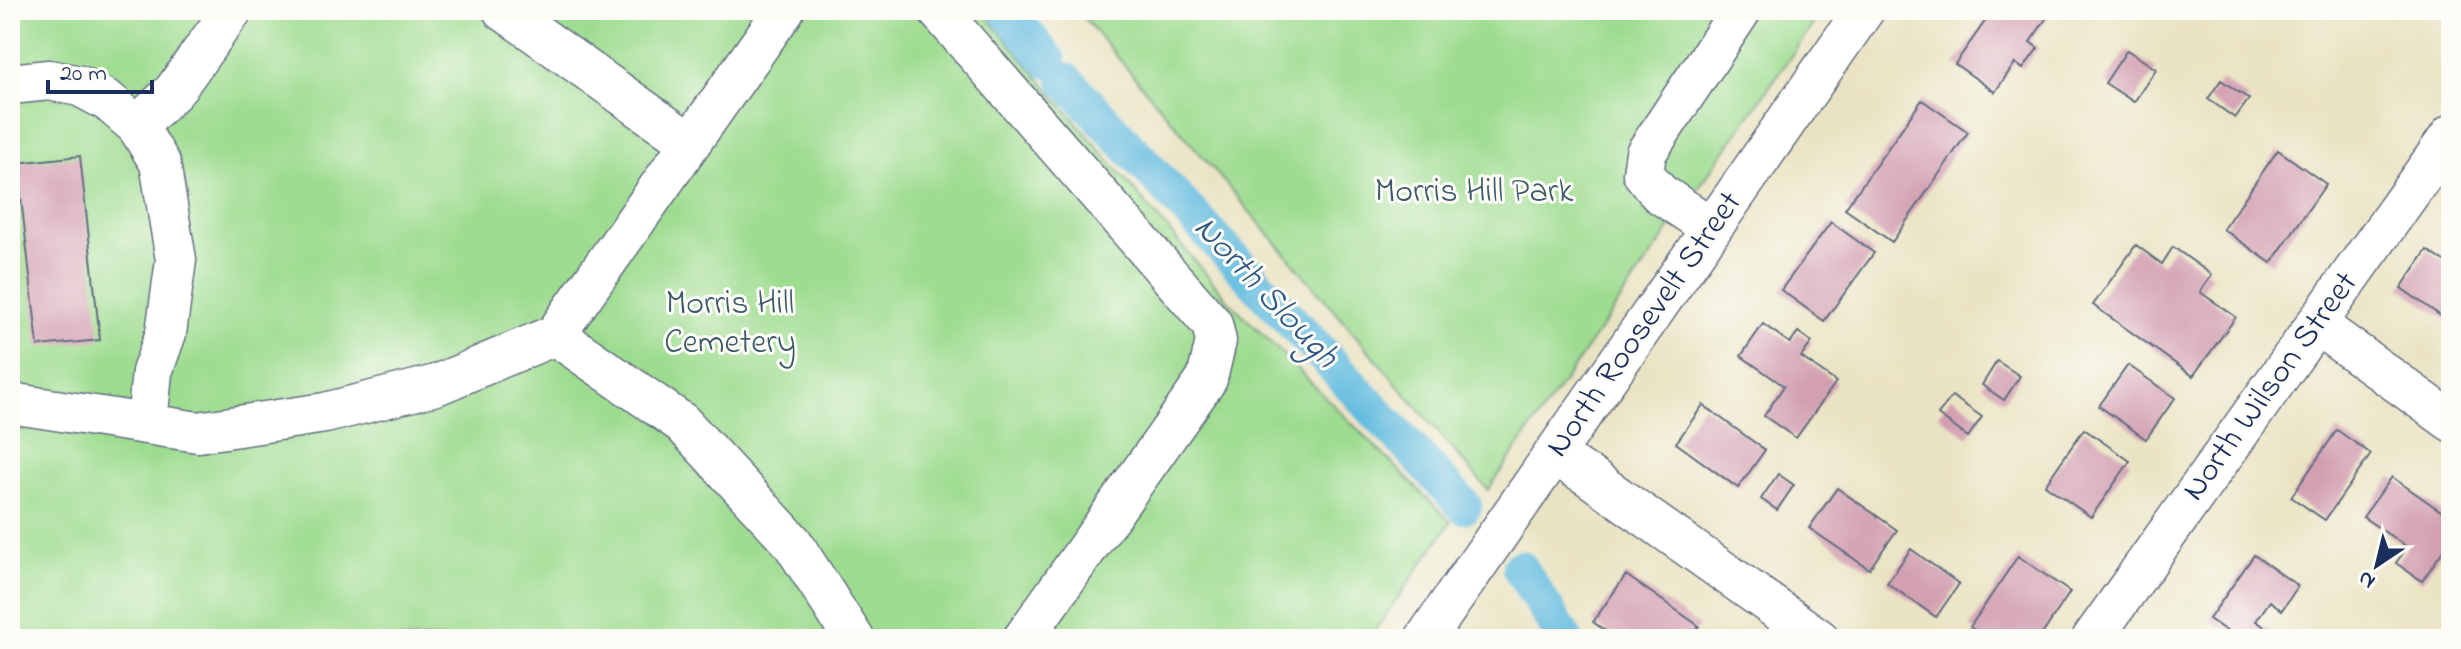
<svg xmlns="http://www.w3.org/2000/svg" width="2461" height="649" viewBox="0 0 2461 649" font-family="'Indie Flower',sans-serif">
  <style>
    .green { fill: #9edc90; stroke: #5c8677; stroke-width: 2 }
    .lines { fill: none; stroke-linecap: round; stroke-linejoin: round }
    .canal { stroke: #61badf; stroke-width: 36 }
    .building { fill: #d3a0b2 }
    .minor-casing { stroke: #636e81; stroke-width: 43 }
    .minor { stroke: #fff; stroke-width: 40 }
    .labels { text-anchor: middle; dominant-baseline: central; stroke-width: 6; stroke-linejoin: round; paint-order: stroke }
    .park-label { font-size: 34px; fill: #3c5a6a; stroke: #fdfcf7 }
    .street-label { font-size: 34px; fill: #1b2f5e; stroke: #fdfcf7 }
    .water-label { font-size: 36px; font-style: italic; fill: #305985; stroke: #fdfcf7 }
  </style>
  <rect width="100%" height="100%" fill="#fdfcf7"/>
  <filter id="ink" filterUnits="userSpaceOnUse"><feTurbulence type="fractalNoise" baseFrequency=".0125" numOctaves="2"/><feDisplacementMap in="SourceGraphic" scale="16" xChannelSelector="R" yChannelSelector="G"/><feConvolveMatrix kernelMatrix="1 2 1 2 8 2 1 2 1" color-interpolation-filters="sRGB"/></filter>
  <filter id="wash" filterUnits="userSpaceOnUse"><feTurbulence type="fractalNoise" baseFrequency=".006" numOctaves="4" result="noise"/><feDisplacementMap in="SourceGraphic" scale="32" xChannelSelector="R" yChannelSelector="G"/><feGaussianBlur stdDeviation="1.8" result="paint"/><feColorMatrix in="noise" values="0 0 0 0 0 0 0 0 0 0 0 0 0 0 0 0 0 1.4 0 .05"/><feComposite in="paint" operator="in"/></filter>
  <g filter="url(#wash)">
    <rect width="100%" height="100%" fill="#eae3c3"/>
    <path class="green" d="M10,10h971l247,290 223,222 -82,117h-1359z
      M1077,10h746l-335,480z"/>
    <g class="lines">
      <path class="canal" d="M1006,10l43,51
        M1066,80l398,426
        M1520,568l45,71"/>
    </g>
    <g id="blocks">
      <path class="building" d="M1993,10h46l9,6 -18,26 8,6 -15,21 -8,-6 -20,29 -40,-28z
        M2127,50l29,19 -22,33 -29,-19z
        M2221,80l28,19 -14,19 -27,-19z
        M1922,100l46,32 -76,110 -47,-33z
        M2278,150l48,34 -55,79 -48,-34z
        M80,156l20,184 -62,6 -21,-183z
        M1831,222l43,31 -50,68 -43,-31z
        M2136,245l26,19 11,-17 39,28 -12,17 36,25 -43,59 -100,-71z
        M2427,250l24,16v57l-50,-35z
        M1763,324l27,19 8,-11 14,10 -11,15 35,25 -40,56 -32,-22 20,-30 -43,-30z
        M1997,361l23,15 -16,24 -22,-15z
        M2128,365l47,33 -29,41 -47,-33z
        M1952,396l30,21 -14,20 -30,-22z
        M1703,405l62,45 -27,38 -62,-45z
        M2084,429l46,32 -39,56 -46,-32z
        M2337,430l34,24 -46,66 -34,-23z
        M1778,474l16,11 -17,25 -16,-11z
        M2392,477l56,39 3,-5v28l-29,42 -26,-18 11,-16 -44,-30z
        M1837,488l60,42 -28,39 -60,-41z
        M1911,549l48,35 -23,33 -49,-34z
        M2254,555l44,31 -16,24 -12,-9 -14,20 16,11 -5,7h-29l-29,-20z
        M2018,556l52,36 -31,47h-66l5,-7 -8,-5z
        M1626,575l73,51 -9,13h-73l-24,-17z"/>
    </g>
  </g>
  <g filter="url(#ink)">
    <use href="#blocks" fill-opacity="0" stroke="#636e81" stroke-width="2"/>
    <g class="lines">
      <defs>
        <path id="minor" d="M503,10l187,133
          M938,10l274,314 4,17 -9,38 -184,260
          M10,84l39,-4 31,6 28,15 29,25 23,37 16,97 -10,73 -14,39 -5,51
          M137,126l37,-35 58,-81
          M1712,228l-53,-35 -16,-20 3,-20 95,-143
          M2316,324l135,97
          M555,335l127,88 110,119 62,97
          M10,403l188,29 127,-19 111,-28 119,-50 229,-325
          M1555,455l32,20 232,164
          M1425,639l439,-629
          M2092,639l359,-504"/>
      </defs>
      <use href="#minor" class="minor-casing"/>
      <use href="#minor" class="minor"/>
    </g>
  </g>
  <g class="labels">
    <g class="park-label">
      <text x="1474" y="193">Morris Hill Park</text>
      <text x="730" y="305">Morris Hill<tspan x="730" dy="39">Cemetery</tspan></text>
    </g>
    <g class="street-label">
      <text transform="translate(1645 325) rotate(-55)">North Roosevelt Street</text>
      <text transform="translate(2271 387) rotate(-54)">North Wilson Street</text>
    </g>
    <g class="water-label">
      <text transform="translate(1265 293) rotate(47)">North Slough</text>
    </g>
  </g>
  <rect width="2461" height="649" fill="none" stroke="#fdfcf7" stroke-width="40"/>
  <g transform="translate(2377 565) rotate(215)" stroke="#fdfcf7" stroke-width="6" paint-order="stroke">
  <path d="M0-6L14 30L0 20L-14 30Z" fill="#1b2f5e"/>
  <text y="-12" font-size="22" font-weight="bold" text-anchor="middle" fill="#1b2f5e">N</text>
  </g>
  <path d="M48 80v12h104v-12" fill="none" stroke="#1b2f5e" stroke-width="4"/>
  <text x="60" y="80" font-size="24" fill="#1b2f5e" stroke="#fdfcf7" stroke-width="6" paint-order="stroke">20 m</text>
</svg>
